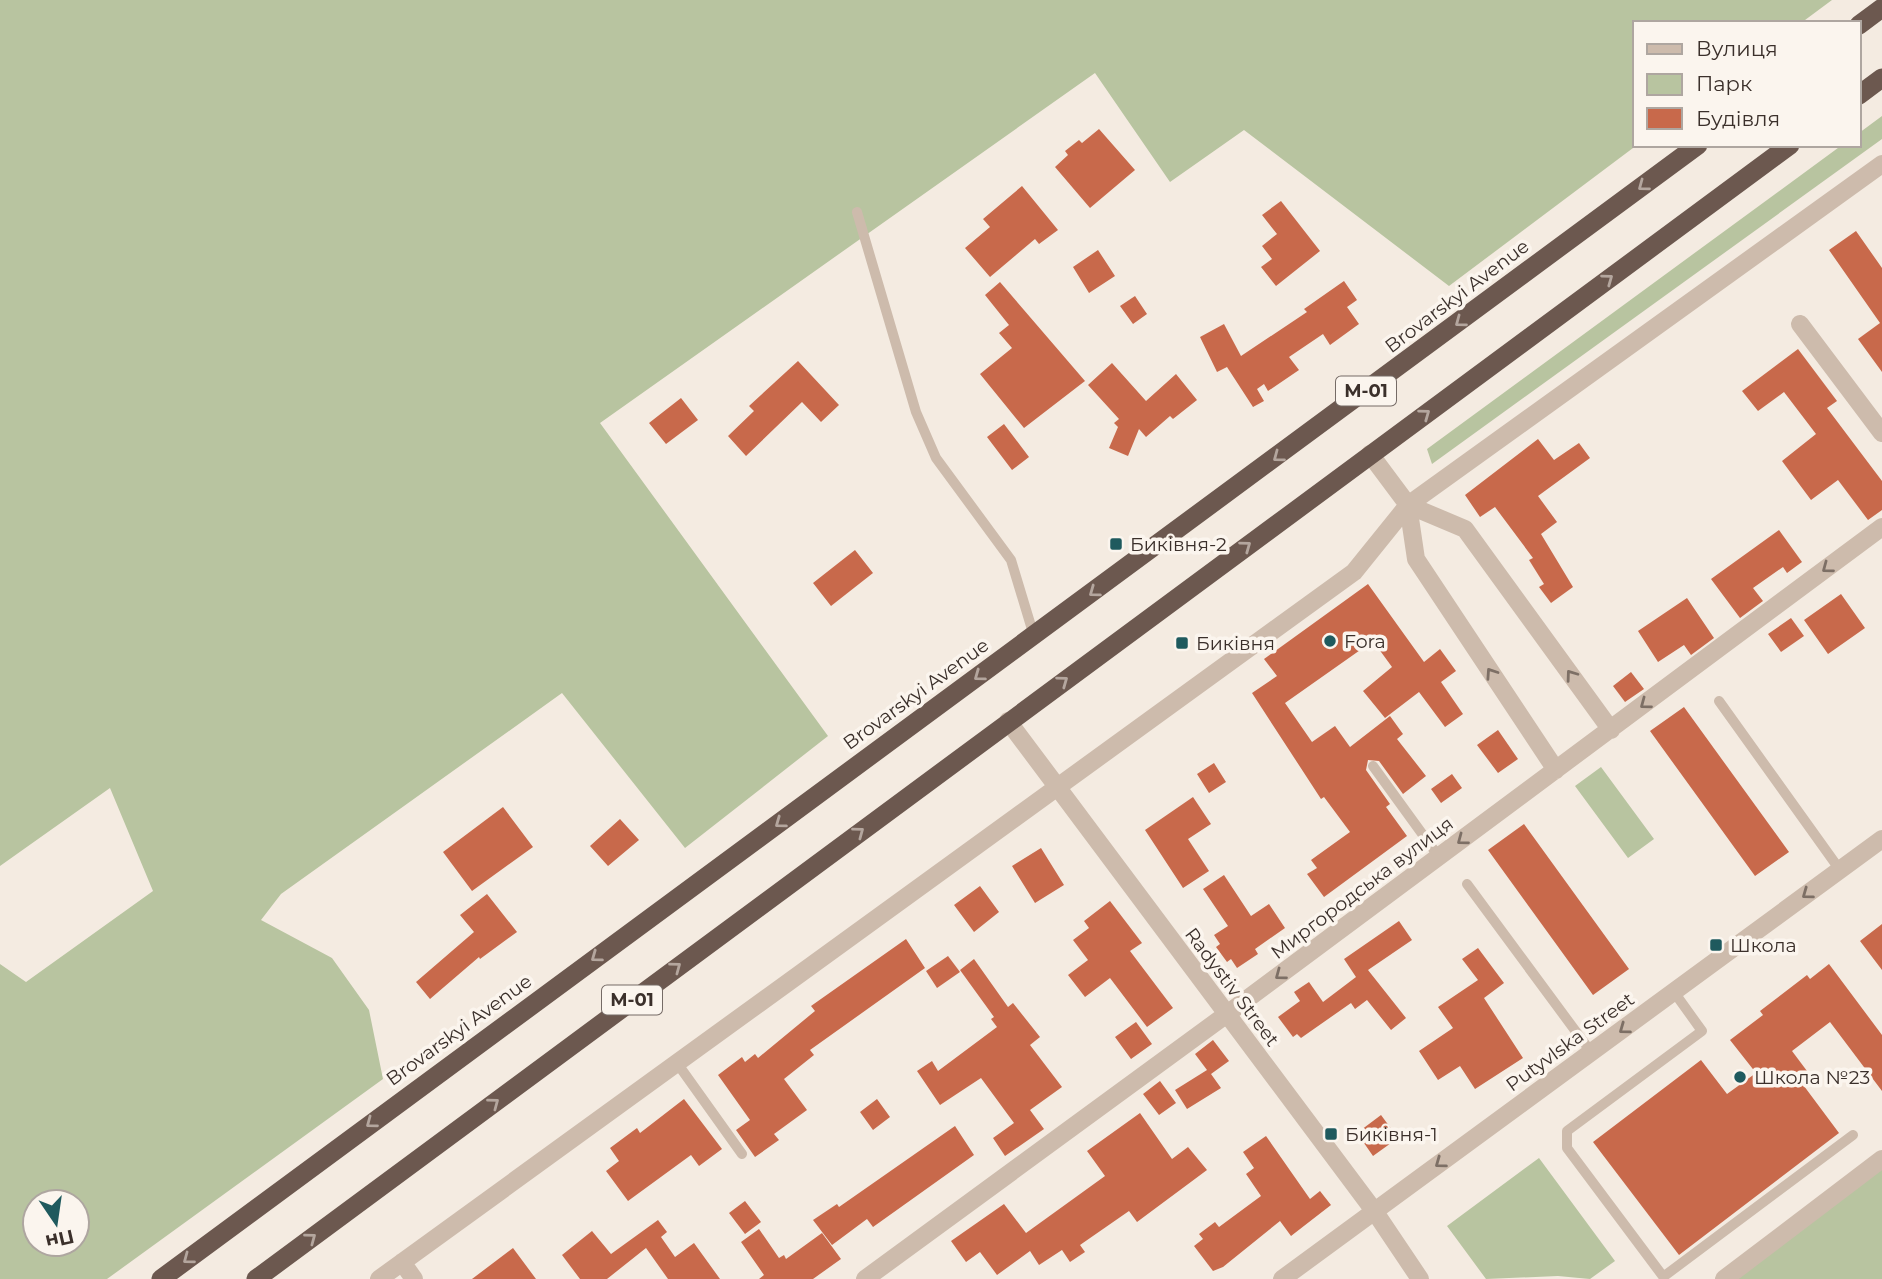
<svg xmlns="http://www.w3.org/2000/svg" width="1882" height="1279" viewBox="0 0 1882 1279" font-family="Montserrat,sans-serif">
  <style>
    .green { fill: #b8c4a0; fill-rule: evenodd }
    .building { fill: #c8694b }
    .lines { fill: none; stroke-linecap: round; stroke-linejoin: round }
    .service { stroke: #cdbbac; stroke-width: 10 }
    .minor { stroke: #cdbbac; stroke-width: 18 }
    .trunk { stroke: #6c584f; stroke-width: 19 }
    .oneway { stroke: #b4a69e }
    .oneway2 { stroke: #7d6f65 }
    .poi-dot { fill: #1f5a5e; stroke: #fbf5ee; stroke-width: 2.5 }
    .labels { text-anchor: middle; dominant-baseline: central; stroke-width: 7; stroke-linejoin: round; paint-order: stroke }
    .shield { fill: #fbf5ee; stroke: #756b66; stroke-width: 2 }
    .shield-label { font-size: 18px; font-weight: bold; fill: #3b302b }
    .street-label { font-size: 19px; fill: #3b302b; stroke: #fbf5ee }
    .poi-label { font-size: 19px; fill: #3b302b; stroke: #fbf5ee; text-anchor: start }
  </style>
  <rect width="100%" height="100%" fill="#f4ebe1"/>
  <path class="green" d="M0,0h1832l-31,23h-166l2,122 -188,141 -205,-156 -74,52 -75,-109 -495,350 228,313 -143,112 -123,-155 -281,201 -20,26 71,38 37,52 14,69 -276,200h-107v-315l26,18 127,-91 -43,-103 -110,78zM35,1202h42v42h-42z
    M1882,116v23l-450,325 -5,-15 415,-304h17v-12z
    M1601,767l53,72 -26,19 -53,-72z
    M1539,1158l76,103 -25,18 -32,-3 -72,3 -39,-53z
    M1882,1169v110h-147z"/>
  <path class="building" d="M1099,129l36,41 -45,38 -35,-41 13,-12 -3,-4 14,-11 3,3z
    M1022,186l36,44 -19,14 -4,-5 -45,38 -25,-29 25,-21 -7,-8z
    M1281,201l39,50 -44,35 -15,-19 11,-8 -10,-13 15,-12 -15,-19z
    M1856,231l26,37v104l-24,-33 22,-16 -51,-73z
    M1098,250l17,26 -26,17 -16,-26z
    M1344,281l13,19 -10,7 12,17 -29,21 -7,-11 -34,23 10,13 -31,21 -4,-7 -7,5 7,12 -11,6 -26,-40 -10,5 -17,-35 24,-13 17,32 66,-44 -3,-3z
    M1000,282l85,99 -61,47 -44,-54 32,-26 -13,-15 10,-8 -24,-30z
    M1135,296l12,18 -14,10 -13,-18z
    M1798,349l39,52 -10,7 55,73v29l-14,10 -30,-40 -27,20 -29,-39 34,-27 -32,-42 -26,19 -16,-20z
    M798,361l41,44 -18,17 -19,-20 -56,54 -18,-20 26,-25 -5,-5z
    M1112,363l34,38 30,-27 21,26 -24,19 -3,-3 -24,21 -7,-8 -11,27 -19,-8 9,-21 -4,-4 5,-4 -31,-34z
    M681,398l17,22 -32,24 -17,-21z
    M1004,424l25,33 -17,13 -25,-33z
    M1538,439l16,21 25,-17 11,15 -52,38 19,26 -16,12 32,53 -22,16 -12,-16 5,-3 -15,-24 4,-2 -38,-51 -15,10 -15,-22z
    M1779,530l23,32 -15,11 -4,-6 -30,21 10,13 -23,17 -29,-39z
    M855,550l18,23 -42,33 -18,-23z
    M1368,584l56,78 16,-13 16,22 -15,11 22,32 -18,13 -26,-35 -34,26 -22,-27 29,-24 -19,-26 -88,62 27,39 23,-16 15,21 40,-31 13,18 -6,5 29,37 -23,18 -24,-33 -11,-1 -2,10 24,34 -4,3 21,29 -83,61 -17,-23 10,-6 -6,-8 39,-28 -26,-35 -3,2 -69,-106 25,-17 -13,-17z
    M1841,594l24,34 -37,26 -24,-34z
    M1687,598l27,40 -23,17 -7,-10 -26,17 -20,-31z
    M1791,618l13,18 -23,16 -13,-18z
    M1631,672l13,17 -19,13 -12,-16z
    M1684,707l105,145 -34,24 -105,-145z
    M1498,730l20,29 -20,14 -21,-28z
    M1214,763l12,19 -17,11 -12,-19z
    M1452,774l10,14 -21,15 -10,-14z
    M1193,797l18,27 -23,15 21,32 -26,17 -38,-58z
    M503,807l30,40 -61,44 -29,-39z
    M620,819l19,21 -31,26 -18,-20z
    M1524,824l105,145 -36,26 -105,-145z
    M1041,848l23,37 -29,18 -23,-37z
    M1224,875l27,41 18,-12 16,24 -30,21 3,5 -21,14 -6,-9 -4,3 -11,-15 4,-3 -6,-9 14,-9 -25,-37z
    M980,886l19,26 -25,20 -20,-27z
    M487,894l30,38 -37,27 -1,-2 -49,42 -14,-17 58,-50 -14,-17z
    M1110,901l32,42 -12,8 43,57 -26,19 -37,-49 -25,19 -17,-22 20,-15 -15,-20 16,-12 -5,-7z
    M1399,921l13,19 -44,30 38,48 -15,12 -24,-30 -12,9 -4,-6 -50,35 -4,-4 -4,3 -15,-20 22,-16 -6,-9 15,-10 14,20 33,-25 -12,-18z
    M1882,924v46l-22,-29z
    M906,939l19,29 -115,82 4,5 -30,24 23,31 -33,24 5,6 -24,17 -19,-27 14,-10 -32,-45 24,-18 3,5 10,-8 3,4 57,-47 -4,-5z
    M1478,948l26,35 -20,15 39,60 -48,31 -15,-23 -22,14 -19,-29 34,-23 -15,-21 40,-27 -16,-21z
    M948,956l12,16 -23,16 -11,-17z
    M974,959l34,48 5,-4 27,34 -10,8 32,42 -32,23 14,19 -39,27 -12,-18 21,-15 -33,-45 -41,27 -23,-34 15,-10 6,10 59,-44 -6,-8 3,-2 -34,-47z
    M1829,964l53,71v56l-52,-69 -38,29 18,24 -9,7 38,51 -160,122 -86,-113 108,-82 26,34 29,-21 -26,-33 33,-25 -3,-4 47,-36 3,4z
    M1136,1022l16,22 -21,15 -16,-22z
    M1213,1040l16,21 -18,13 10,14 -34,21 -12,-19 32,-20 -12,-16z
    M1160,1081l16,22 -17,12 -16,-21z
    M684,1099l38,50 -23,17 -8,-11 -63,46 -22,-30 13,-10 -9,-13 27,-20 3,5z
    M877,1099l13,18 -17,13 -13,-18z
    M1140,1113l32,46 16,-12 19,23 -70,52 -8,-11 -49,34 5,7 -15,10 -8,-12 -23,15 -9,-14 -33,24 -17,-23 -14,10 -15,-21 53,-37 22,29 79,-57 -18,-25z
    M1381,1115l17,23 -25,18 -16,-23z
    M955,1126l19,29 -101,72 -6,-8 -35,26 -19,-25 24,-16 2,3z
    M1266,1136l44,63 10,-8 11,14 -40,31 -11,-15 -57,46 -10,4 -19,-25 9,-7 -4,-5 16,-12 4,5 42,-31 -15,-22 8,-6 -11,-16z
    M745,1201l16,21 -16,12 -16,-21z
    M658,1220l9,12 -6,5 14,20 19,-14 26,36h-52l-22,-31 -39,31h-27l-18,-24 30,-24 19,23z
    M759,1229l20,29 5,-3 2,4 36,-26 19,26 -28,20h-54l5,-4 -23,-33z
    M513,1248l23,31h-64z"/>
  <g class="lines">
    <path class="service" d="M857,212l59,200 20,46 75,102 23,76
      M1719,701l121,169
      M1373,766l66,91
      M1467,884l124,168
      M677,1063l65,91
      M1663,1277l190,-142
      M1665,1279l-98,-131v-17l135,-100 -28,-39"/>
    <path class="minor" d="M1800,324l82,109
      M1370,454l38,51 8,54 140,211
      M1408,505l57,24 146,201
      M1008,721l367,491 45,67
      M402,1262l12,17
      M379,1279l975,-707 54,-67 474,-341
      M865,1279l362,-265 655,-487
      M1282,1279l600,-440
      M1724,1279l158,-120"/>
    <path class="trunk" d="M1859,25l23,-17
      M1859,95l23,-17
      M161,1279l1537,-1134
      M256,1279l1534,-1134"/>
  </g>
  <defs><path id="oneway-chevron" d="M-2-3.5L2.5 0L-2 3.5" fill="none" stroke-width="1.6" stroke-linecap="round" stroke-linejoin="round" transform="scale(1.75)"/></defs>
  <g class="oneway">
    <use href="#oneway-chevron" transform="translate(1643 186) rotate(143)"/>
    <use href="#oneway-chevron" transform="translate(1608 279) rotate(-36)"/>
    <use href="#oneway-chevron" transform="translate(1460 322) rotate(143)"/>
    <use href="#oneway-chevron" transform="translate(1425 414) rotate(-36)"/>
    <use href="#oneway-chevron" transform="translate(1278 457) rotate(143)"/>
    <use href="#oneway-chevron" transform="translate(1246 546) rotate(-36)"/>
    <use href="#oneway-chevron" transform="translate(1094 592) rotate(144)"/>
    <use href="#oneway-chevron" transform="translate(979 676) rotate(144)"/>
    <use href="#oneway-chevron" transform="translate(1063 681) rotate(-36)"/>
    <use href="#oneway-chevron" transform="translate(780 823) rotate(144)"/>
    <use href="#oneway-chevron" transform="translate(859 832) rotate(-37)"/>
    <use href="#oneway-chevron" transform="translate(596 957) rotate(144)"/>
    <use href="#oneway-chevron" transform="translate(676 967) rotate(-37)"/>
    <use href="#oneway-chevron" transform="translate(494 1103) rotate(-37)"/>
    <use href="#oneway-chevron" transform="translate(371 1123) rotate(143)"/>
    <use href="#oneway-chevron" transform="translate(311 1238) rotate(-37)"/>
    <use href="#oneway-chevron" transform="translate(188 1259) rotate(143)"/>
  </g>
  <g class="oneway2">
    <use href="#oneway-chevron" transform="translate(1827 568) rotate(143)"/>
    <use href="#oneway-chevron" transform="translate(1491 673) rotate(-124)"/>
    <use href="#oneway-chevron" transform="translate(1571 675) rotate(-126)"/>
    <use href="#oneway-chevron" transform="translate(1645 704) rotate(143)"/>
    <use href="#oneway-chevron" transform="translate(1462 840) rotate(143)"/>
    <use href="#oneway-chevron" transform="translate(1807 894) rotate(144)"/>
    <use href="#oneway-chevron" transform="translate(1280 975) rotate(143)"/>
    <use href="#oneway-chevron" transform="translate(1624 1029) rotate(144)"/>
    <use href="#oneway-chevron" transform="translate(1440 1163) rotate(144)"/>
  </g>
  <g class="poi-dot">
    <rect x="1109" y="537" width="14" height="14" rx="3.5"/>
    <circle cx="1330" cy="641" r="7"/>
    <rect x="1175" y="636" width="14" height="14" rx="3.5"/>
    <rect x="1709" y="938" width="14" height="14" rx="3.5"/>
    <circle cx="1740" cy="1077" r="7"/>
    <rect x="1324" y="1127" width="14" height="14" rx="3.5"/>
  </g>
  <g class="labels">
    <g class="shield">
      <rect x="1336" y="376.5" width="60" height="29" rx="5"/>
      <rect x="602" y="985.5" width="60" height="29" rx="5"/>
    </g>
    <g class="shield-label">
      <text x="1366" y="391">М-01</text>
      <text x="632" y="1000">М-01</text>
    </g>
    <g class="street-label">
      <text transform="translate(1457 296) rotate(-37)">Brovarskyi Avenue</text>
      <text transform="translate(916 694) rotate(-36)">Brovarskyi Avenue</text>
      <text transform="translate(1362 888) rotate(-37)">Миргородська вулиця</text>
      <text transform="translate(1232 987) rotate(53)">Radystiv Street</text>
      <text transform="translate(459 1030) rotate(-36)">Brovarskyi Avenue</text>
      <text transform="translate(1570 1042) rotate(-36)">Putyvlska Street</text>
    </g>
    <g class="poi-label">
      <text x="1130" y="544">Бикiвня-2</text>
      <text x="1344" y="641">Fora</text>
      <text x="1196" y="643">Бикiвня</text>
      <text x="1730" y="945">Школа</text>
      <text x="1754" y="1077">Школа №23</text>
      <text x="1345" y="1134">Бикiвня-1</text>
    </g>
  </g>
  <rect x="1633" y="21" width="228" height="126" fill="#fbf5ee" stroke="#aea6a0" stroke-width="2"/>
  <rect x="1647" y="44" width="35" height="10" fill="#cdbbac" stroke="#aea6a0" stroke-width="2"/>
  <text x="1696" y="56" font-size="21" fill="#3b302b">Вулиця</text>
  <rect x="1647" y="74" width="35" height="21" fill="#b8c4a0" stroke="#aea6a0" stroke-width="2"/>
  <text x="1696" y="91" font-size="21" fill="#3b302b">Парк</text>
  <rect x="1647" y="108" width="35" height="21" fill="#c8694b" stroke="#aea6a0" stroke-width="2"/>
  <text x="1696" y="126" font-size="21" fill="#3b302b">Будівля</text>
  <g transform="translate(56 1223) rotate(167)"><circle r="33" fill="#fbf5ee" stroke="#aea6a0" stroke-width="2"/>
  <path d="M0-5L12 26L0 18L-12 26Z" fill="#1f5a5e"/>
  <text y="-10" font-size="19" font-weight="bold" text-anchor="middle" fill="#3b302b">Пн</text>
  </g>
</svg>
